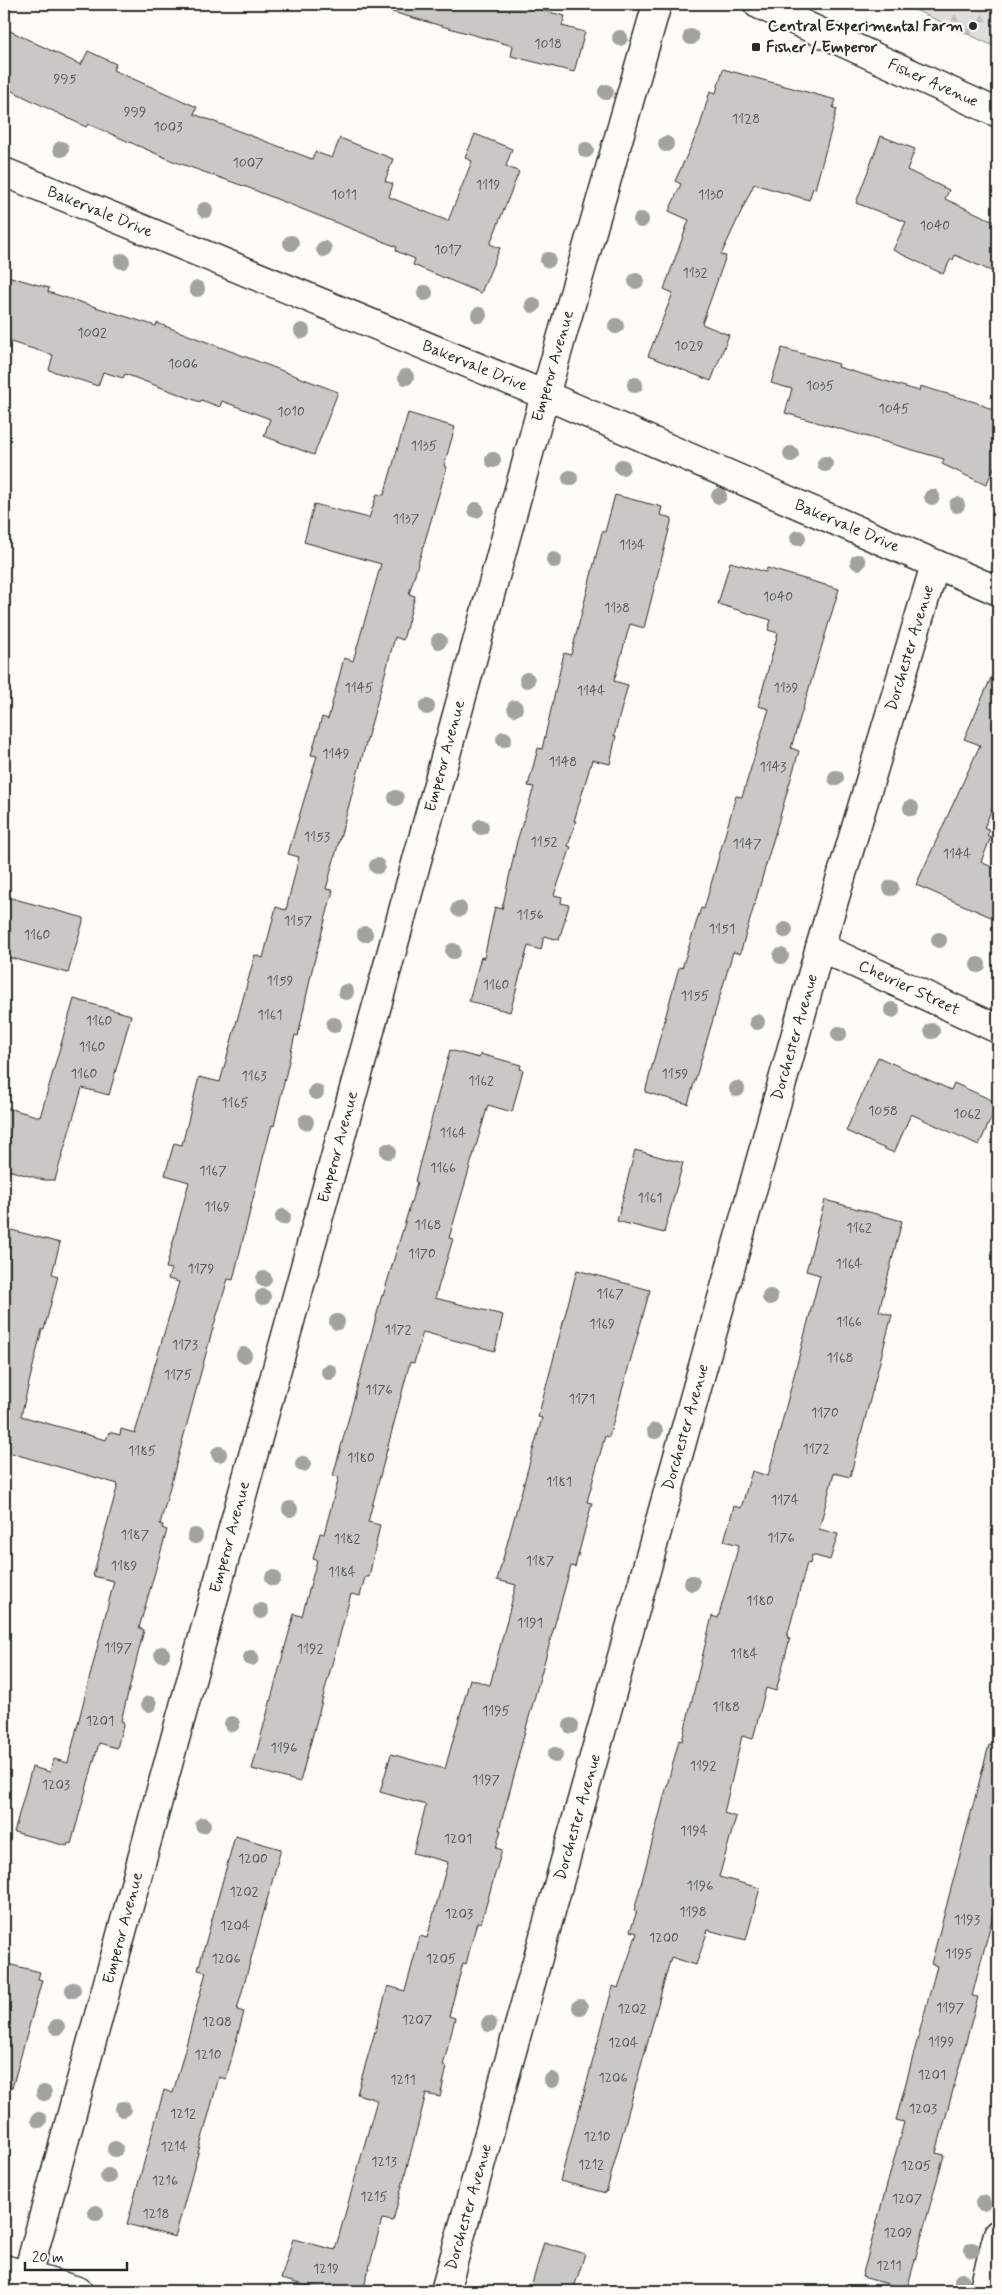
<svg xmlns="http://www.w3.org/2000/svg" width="1002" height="2295" viewBox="0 0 1002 2295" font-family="Mynerve,sans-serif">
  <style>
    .forest { fill: url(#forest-firs); stroke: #858482 }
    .building { fill: #c9c8c4; stroke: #2b2b2b }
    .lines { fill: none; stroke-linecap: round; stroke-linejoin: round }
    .minor-casing { stroke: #2b2b2b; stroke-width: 31 }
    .secondary-casing { stroke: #2b2b2b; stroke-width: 31 }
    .minor { stroke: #fdfcf7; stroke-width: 28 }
    .secondary { stroke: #fdfcf7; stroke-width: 28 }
    .tree { fill: #a2a29f }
    .poi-dot { fill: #2b2b2b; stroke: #fdfcf7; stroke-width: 2 }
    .labels { text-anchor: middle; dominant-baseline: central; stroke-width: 4.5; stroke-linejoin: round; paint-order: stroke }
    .number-label { font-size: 14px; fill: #525251 }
    .poi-label { font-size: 16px; font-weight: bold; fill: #2b2b2b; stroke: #fdfcf7; text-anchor: end }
    .street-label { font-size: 16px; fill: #2b2b2b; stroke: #fdfcf7 }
  </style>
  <defs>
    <pattern id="forest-firs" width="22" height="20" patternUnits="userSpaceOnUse" patternTransform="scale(1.25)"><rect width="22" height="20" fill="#dfdeda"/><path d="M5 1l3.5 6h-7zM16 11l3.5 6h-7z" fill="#c0bfbb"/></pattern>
  </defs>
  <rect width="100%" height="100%" fill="#fdfcf7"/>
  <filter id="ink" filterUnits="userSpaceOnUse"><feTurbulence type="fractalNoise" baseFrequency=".02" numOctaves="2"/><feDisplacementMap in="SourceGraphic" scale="10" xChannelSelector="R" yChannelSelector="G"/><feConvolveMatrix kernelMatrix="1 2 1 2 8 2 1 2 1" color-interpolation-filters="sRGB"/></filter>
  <g filter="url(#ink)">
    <path class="forest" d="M902,4h96v44z"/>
    <path class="building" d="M393,4h124l48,12 -3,10 23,6 -11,40 -63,-16 2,-10 -121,-34z
      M4,28l77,37 7,-14 28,13 -3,6 84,37 -3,7 118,45 3,-7 17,6 8,-20 53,21 -8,22 8,3 -4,13 59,24 24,-60 -7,-3 10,-24 37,15 -6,17 13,6 -29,72 10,4 -19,45 -68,-28 2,-6 -19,-8 1,-4 -148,-59 -76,-27 -85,-37 -2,3 -82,-40z
      M723,69l113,31 -3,8 4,1 -22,80 -2,-1 -4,12 -55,-16 -33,71 5,1 -24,68 27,11 -18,46 -63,-25 25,-63 -9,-4 25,-69 -20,-9 12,-27 -6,-3 24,-52 11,-38 6,2z
      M881,136l34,13 -8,21 42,20 -4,9 53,24v51l-43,-19 -2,5 -2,-1 -8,15 -50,-24 13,-28 -50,-19z
      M4,275l45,13 -1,4 108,34 1,-3 181,69 -24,63 -50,-19 6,-17 -48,-18 -2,6 -19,-7 -1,2 -75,-28 -2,4 -20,-6 -5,14 -49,-16 4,-15 -49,-15z
      M782,348l57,16 -1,3 81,24 1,-5 55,16 23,10v48l-12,25 -44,-21 2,-5 -159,-46 7,-24 -21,-6z
      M408,413l47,14 -11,39 3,1 -38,127 6,2 -12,44 -8,-3 -69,252 7,1 -21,80 -14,66 -3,-1 -21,91 -2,-1 -9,33 -30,122 -5,-1 -17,56 -51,189 3,1 -1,3 5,2 -28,98 5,2 -23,91 3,1 -7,26 -18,-5 -28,101 -3,-1 -1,3 -53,-14 18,-65 18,5 4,-13 14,4 46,-182 -21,-5 25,-92 -114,-33v-223l56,15 -8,31 6,2 -14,54 -2,-1 -21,87 85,24 3,-8 11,3 1,-6 14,4 44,-151 -11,-3 3,-10 -5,-1 23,-86 -24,-7 9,-32 8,2 17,-68 21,5 35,-127 8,3 13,-51 10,3 13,-53 -11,-3 29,-98 -6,-1 11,-38 6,2 16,-61 9,3 28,-97 -77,-22 10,-38 55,14 8,-24 7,1z
      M615,495l47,12 -2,8 12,3 -28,110 -14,-4 -16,57 14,4 -14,51h2l-6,28 -18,-4 -18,61h2l-8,25 3,1 -17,48 8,2 -1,6 8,2 -10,35 -15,-4 -3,14 -13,-4 -18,66 -41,-11 12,-44 3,1 11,-51 7,2 15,-68 17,-54 -6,-1 10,-38 4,1 22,-96 7,2 31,-123h3z
      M730,562l36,10 1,-4 72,21 -48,159 8,3 -36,124 -23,79 -7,-2 -45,152 -43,-12 34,-125 3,1 19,-60 3,1 32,-113 6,1 27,-88 -11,-3 20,-73 -10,-3 3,-10 -53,-16z
      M998,662v132l-14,34 6,3 -3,4 4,2 -10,25 17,8v50l-82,-35 64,-140 -16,-6z
      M4,896l80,22 -16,55 -64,-17z
      M74,999l57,16 -22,80 -27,-7 -27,92h-11l-40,-11v-62l36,10z
      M450,1050l29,8 1,-4 41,11 -1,4 3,1 -11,42 -24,-7 -39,133 4,1 -18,59 68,17 -8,36 -72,-19 -9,31 -4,-1 -42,160 12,3 -11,52h-4l-5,19 -9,-2 -51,188 -48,-13 42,-155 8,2 15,-56 -4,-1 7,-26 4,1 15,-57 -6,-1 49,-181 1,1 34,-114 -2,-1z
      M878,1057l73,33 3,-7 44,20 -19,42 -68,-31 -17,39 -48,-22z
      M635,1150l48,13 -19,70 -47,-12z
      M825,1200l77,21 -23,90 13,4 -42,162 -16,-4 -15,56 19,5 -8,26 -18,-5 -2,9 -3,-1 -20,74 3,1 -14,53 -10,-3 -13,51 -11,-3 -18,77 12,4 -17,60 41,11 -14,52 -38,-10 -12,35 -25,-8 -65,236 -46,-12 53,-195 5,2 19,-55 -7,-2 7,-20h-3l45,-171 3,1 30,-125 6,2 21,-73 -15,-4 10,-35 7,2 11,-37 16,5 52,-201 -14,-4z
      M577,1270l73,20 -41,147 -4,-1 -18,66 5,1 -17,64 -4,-1 -53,191 1,1 -20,72h2l-5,18 6,2 -21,73 -4,-1 -11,42 -3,-1 -14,53 6,2 -12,48 4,1 -7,30 -14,-3 -33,127 -11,-2 -19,72h-36l-46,-12 12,-40 42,11 42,-150 -20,-6 31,-108 17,5 15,-55 7,2 21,-76 -35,-9 13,-48 -46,-13 11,-38 54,15 25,-90 20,6 26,-100 -19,-5 45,-162 -4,-1z
      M989,1745l9,2v149l-26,100 6,1 -42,156 8,2 -37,134 -45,-12 42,-155 -8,-2 41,-154 -6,-2z
      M235,1836l46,13 -44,161 7,2 -9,33 -9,34 -7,-2 -44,160 -48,-13 37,-134 9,3 33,-121 -8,-2z
      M4,1963l36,9 -2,7 4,1 -30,108 -8,-1z
      M544,2242l41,12 -12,37h-43z"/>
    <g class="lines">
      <defs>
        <path id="minor" d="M4,172l541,223 453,196
          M820,947l178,82
          M4,2269l74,22
          M23,2291l522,-1896 112,-391
          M445,2291l375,-1344 115,-382
          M983,2291l15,-57"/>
        <path id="secondary" d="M758,4l240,109"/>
      </defs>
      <use href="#minor" class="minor-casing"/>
      <use href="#secondary" class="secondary-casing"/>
      <use href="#minor" class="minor"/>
      <use href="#secondary" class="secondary"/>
    </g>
    <g class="tree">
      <circle cx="691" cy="37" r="8"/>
      <circle cx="620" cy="38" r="8"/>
      <circle cx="606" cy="92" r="8"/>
      <circle cx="666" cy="144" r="8"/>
      <circle cx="61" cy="149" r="8"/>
      <circle cx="586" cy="150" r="8"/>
      <circle cx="205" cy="210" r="8"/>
      <circle cx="641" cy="220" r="8"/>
      <circle cx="291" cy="243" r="8"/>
      <circle cx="324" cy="249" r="8"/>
      <circle cx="548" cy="260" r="8"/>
      <circle cx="122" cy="261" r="8"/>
      <circle cx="636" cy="281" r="8"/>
      <circle cx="197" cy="289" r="8"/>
      <circle cx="425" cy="293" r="8"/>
      <circle cx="533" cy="305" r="8"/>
      <circle cx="479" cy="315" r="8"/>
      <circle cx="616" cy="326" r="8"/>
      <circle cx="302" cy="331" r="8"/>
      <circle cx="406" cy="377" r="8"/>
      <circle cx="635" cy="385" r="8"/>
      <circle cx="791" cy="454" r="8"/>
      <circle cx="493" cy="460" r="8"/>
      <circle cx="825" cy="464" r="8"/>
      <circle cx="622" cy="467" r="8"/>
      <circle cx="570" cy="478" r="8"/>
      <circle cx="719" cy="496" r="8"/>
      <circle cx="932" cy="497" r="8"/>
      <circle cx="957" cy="505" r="8"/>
      <circle cx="476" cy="510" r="8"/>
      <circle cx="798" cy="538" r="8"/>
      <circle cx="554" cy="560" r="8"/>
      <circle cx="858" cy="562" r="8"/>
      <circle cx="439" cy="641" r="8"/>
      <circle cx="527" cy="680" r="8"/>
      <circle cx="427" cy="707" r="8"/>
      <circle cx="515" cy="708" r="8"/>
      <circle cx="504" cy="739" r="8"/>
      <circle cx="836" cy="778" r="8"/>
      <circle cx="396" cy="798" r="8"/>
      <circle cx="911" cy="808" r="8"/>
      <circle cx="481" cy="827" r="8"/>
      <circle cx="377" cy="866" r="8"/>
      <circle cx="891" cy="888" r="8"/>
      <circle cx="459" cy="909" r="8"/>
      <circle cx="785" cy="930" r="8"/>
      <circle cx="365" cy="934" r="8"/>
      <circle cx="939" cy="940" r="8"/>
      <circle cx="453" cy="951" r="8"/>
      <circle cx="781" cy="956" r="8"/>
      <circle cx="978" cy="965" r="8"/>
      <circle cx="346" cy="992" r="8"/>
      <circle cx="892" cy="1010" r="8"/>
      <circle cx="757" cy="1022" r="8"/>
      <circle cx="334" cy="1025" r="8"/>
      <circle cx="932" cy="1031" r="8"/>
      <circle cx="839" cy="1034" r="8"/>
      <circle cx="737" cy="1089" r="8"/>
      <circle cx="316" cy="1092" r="8"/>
      <circle cx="306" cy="1122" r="8"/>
      <circle cx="388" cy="1151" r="8"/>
      <circle cx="283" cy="1217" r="8"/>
      <circle cx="264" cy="1279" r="8"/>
      <circle cx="263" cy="1297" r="8"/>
      <circle cx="770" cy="1297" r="8"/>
      <circle cx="337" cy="1322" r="8"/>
      <circle cx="244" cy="1355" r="8"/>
      <circle cx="329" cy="1372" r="8"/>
      <circle cx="655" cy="1431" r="8"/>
      <circle cx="219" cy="1454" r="8"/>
      <circle cx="303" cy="1464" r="8"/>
      <circle cx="290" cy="1509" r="8"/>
      <circle cx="195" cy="1536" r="8"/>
      <circle cx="273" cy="1578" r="8"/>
      <circle cx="692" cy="1583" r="8"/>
      <circle cx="261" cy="1611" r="8"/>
      <circle cx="162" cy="1654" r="8"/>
      <circle cx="251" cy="1658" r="8"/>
      <circle cx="149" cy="1704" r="8"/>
      <circle cx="232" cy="1724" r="8"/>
      <circle cx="571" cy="1726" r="8"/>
      <circle cx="555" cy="1755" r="8"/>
      <circle cx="203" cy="1825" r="8"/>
      <circle cx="73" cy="1990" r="8"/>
      <circle cx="580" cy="2007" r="8"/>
      <circle cx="489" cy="2024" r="8"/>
      <circle cx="57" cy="2027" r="8"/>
      <circle cx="552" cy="2080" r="8"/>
      <circle cx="44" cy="2093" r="8"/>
      <circle cx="123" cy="2109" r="8"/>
      <circle cx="39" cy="2120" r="8"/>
      <circle cx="115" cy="2149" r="8"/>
      <circle cx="108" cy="2176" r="8"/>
      <circle cx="983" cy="2203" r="8"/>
      <circle cx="96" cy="2213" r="8"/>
      <circle cx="972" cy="2250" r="8"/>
      <circle cx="962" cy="2281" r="8"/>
    </g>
  </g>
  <g class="poi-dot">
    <circle cx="973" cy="26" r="5"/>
    <rect x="751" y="42" width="10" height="10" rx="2.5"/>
  </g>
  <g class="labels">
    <g class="number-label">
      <text x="548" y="44">1018</text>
      <text x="65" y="79">995</text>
      <text x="135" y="112">999</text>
      <text x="746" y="119">1128</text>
      <text x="168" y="127">1003</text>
      <text x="248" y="163">1007</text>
      <text x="488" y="185">1119</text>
      <text x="344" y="195">1011</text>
      <text x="711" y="195">1130</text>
      <text x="935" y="226">1040</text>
      <text x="448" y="250">1017</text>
      <text x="695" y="273">1132</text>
      <text x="92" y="333">1002</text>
      <text x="689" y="346">1029</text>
      <text x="183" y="364">1006</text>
      <text x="820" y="386">1035</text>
      <text x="894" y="409">1045</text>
      <text x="291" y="412">1010</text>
      <text x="424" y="446">1135</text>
      <text x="406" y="519">1137</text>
      <text x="632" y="545">1134</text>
      <text x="778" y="597">1040</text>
      <text x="617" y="608">1138</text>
      <text x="359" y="688">1145</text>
      <text x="786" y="688">1139</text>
      <text x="591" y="691">1144</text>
      <text x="336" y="754">1149</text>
      <text x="563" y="762">1148</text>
      <text x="773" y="767">1143</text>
      <text x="317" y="837">1153</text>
      <text x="544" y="842">1152</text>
      <text x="747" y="844">1147</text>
      <text x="957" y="854">1144</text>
      <text x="530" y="915">1156</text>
      <text x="298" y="921">1157</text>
      <text x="722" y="929">1151</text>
      <text x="37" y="935">1160</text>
      <text x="280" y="981">1159</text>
      <text x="496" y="985">1160</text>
      <text x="695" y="996">1155</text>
      <text x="270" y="1015">1161</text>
      <text x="99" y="1021">1160</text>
      <text x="92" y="1047">1160</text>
      <text x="84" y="1074">1160</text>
      <text x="675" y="1074">1159</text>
      <text x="254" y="1076">1163</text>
      <text x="481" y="1081">1162</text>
      <text x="235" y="1103">1165</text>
      <text x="883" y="1111">1058</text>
      <text x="967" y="1114">1062</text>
      <text x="453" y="1133">1164</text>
      <text x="443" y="1168">1166</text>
      <text x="213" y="1171">1167</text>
      <text x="650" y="1198">1161</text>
      <text x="217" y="1207">1169</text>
      <text x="428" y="1225">1168</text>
      <text x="859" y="1228">1162</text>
      <text x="422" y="1254">1170</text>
      <text x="849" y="1264">1164</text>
      <text x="201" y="1269">1179</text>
      <text x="610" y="1294">1167</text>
      <text x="849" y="1322">1166</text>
      <text x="602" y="1324">1169</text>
      <text x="398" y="1330">1172</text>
      <text x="185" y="1345">1173</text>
      <text x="840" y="1358">1168</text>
      <text x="178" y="1375">1175</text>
      <text x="379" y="1390">1176</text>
      <text x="582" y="1399">1171</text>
      <text x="825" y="1413">1170</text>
      <text x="816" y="1449">1172</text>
      <text x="142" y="1451">1185</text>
      <text x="361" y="1458">1180</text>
      <text x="559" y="1482">1181</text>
      <text x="785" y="1500">1174</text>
      <text x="135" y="1535">1187</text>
      <text x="781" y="1538">1176</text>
      <text x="347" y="1539">1182</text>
      <text x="540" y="1561">1187</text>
      <text x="124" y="1566">1189</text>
      <text x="342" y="1572">1184</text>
      <text x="760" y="1601">1180</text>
      <text x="530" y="1623">1191</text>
      <text x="118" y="1648">1197</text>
      <text x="310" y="1649">1192</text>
      <text x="744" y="1654">1184</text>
      <text x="726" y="1707">1188</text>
      <text x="496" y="1711">1195</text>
      <text x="100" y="1721">1201</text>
      <text x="284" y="1748">1196</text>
      <text x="703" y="1766">1192</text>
      <text x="486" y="1780">1197</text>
      <text x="56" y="1785">1203</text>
      <text x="694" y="1831">1194</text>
      <text x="458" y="1839">1201</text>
      <text x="253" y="1859">1200</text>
      <text x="700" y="1886">1196</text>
      <text x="244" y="1892">1202</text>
      <text x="693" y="1912">1198</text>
      <text x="459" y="1914">1203</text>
      <text x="967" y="1920">1193</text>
      <text x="235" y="1926">1204</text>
      <text x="664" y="1938">1200</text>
      <text x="959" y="1954">1195</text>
      <text x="226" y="1959">1206</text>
      <text x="441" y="1959">1205</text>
      <text x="950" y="2008">1197</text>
      <text x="632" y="2009">1202</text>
      <text x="417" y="2020">1207</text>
      <text x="217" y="2022">1208</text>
      <text x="941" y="2042">1199</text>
      <text x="623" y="2043">1204</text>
      <text x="208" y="2055">1210</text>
      <text x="932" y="2075">1201</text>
      <text x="613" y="2078">1206</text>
      <text x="403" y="2080">1211</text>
      <text x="923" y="2109">1203</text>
      <text x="183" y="2114">1212</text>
      <text x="597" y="2137">1210</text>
      <text x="174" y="2147">1214</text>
      <text x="384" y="2162">1213</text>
      <text x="591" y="2165">1212</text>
      <text x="916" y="2166">1205</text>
      <text x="165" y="2181">1216</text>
      <text x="374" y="2197">1215</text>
      <text x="907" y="2199">1207</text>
      <text x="156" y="2214">1218</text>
      <text x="898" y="2233">1209</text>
      <text x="889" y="2266">1211</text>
      <text x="326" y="2269">1219</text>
    </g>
    <g class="poi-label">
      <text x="963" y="26">Central Experimental Farm</text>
      <text x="766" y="47" text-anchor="start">Fisher / Emperor</text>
    </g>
    <g class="street-label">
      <text transform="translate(933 83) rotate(24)">Fisher Avenue</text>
      <text transform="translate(100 212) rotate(22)">Bakervale Drive</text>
      <text transform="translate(475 366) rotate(22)">Bakervale Drive</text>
      <text transform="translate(553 366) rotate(-74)">Emperor Avenue</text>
      <text transform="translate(847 526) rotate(23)">Bakervale Drive</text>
      <text transform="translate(910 648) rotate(-73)">Dorchester Avenue</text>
      <text transform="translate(445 756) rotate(-75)">Emperor Avenue</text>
      <text transform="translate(909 988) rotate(25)">Chevrier Street</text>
      <text transform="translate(795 1037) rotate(-74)">Dorchester Avenue</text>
      <text transform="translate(338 1147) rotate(-75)">Emperor Avenue</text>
      <text transform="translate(686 1427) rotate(-74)">Dorchester Avenue</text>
      <text transform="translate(230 1537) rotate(-75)">Emperor Avenue</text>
      <text transform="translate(578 1817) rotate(-74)">Dorchester Avenue</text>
      <text transform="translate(123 1928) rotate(-75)">Emperor Avenue</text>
      <text transform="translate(469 2207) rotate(-74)">Dorchester Avenue</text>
    </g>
  </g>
  <rect width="1002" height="2295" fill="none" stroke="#fdfcf7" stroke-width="20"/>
  <rect x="10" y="10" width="982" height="2275" fill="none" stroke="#2b2b2b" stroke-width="2" filter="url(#ink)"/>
  <path d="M25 2262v8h102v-8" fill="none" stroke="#2b2b2b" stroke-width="2.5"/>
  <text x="32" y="2262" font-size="15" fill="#2b2b2b" stroke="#fdfcf7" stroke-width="4" paint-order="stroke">20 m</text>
</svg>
